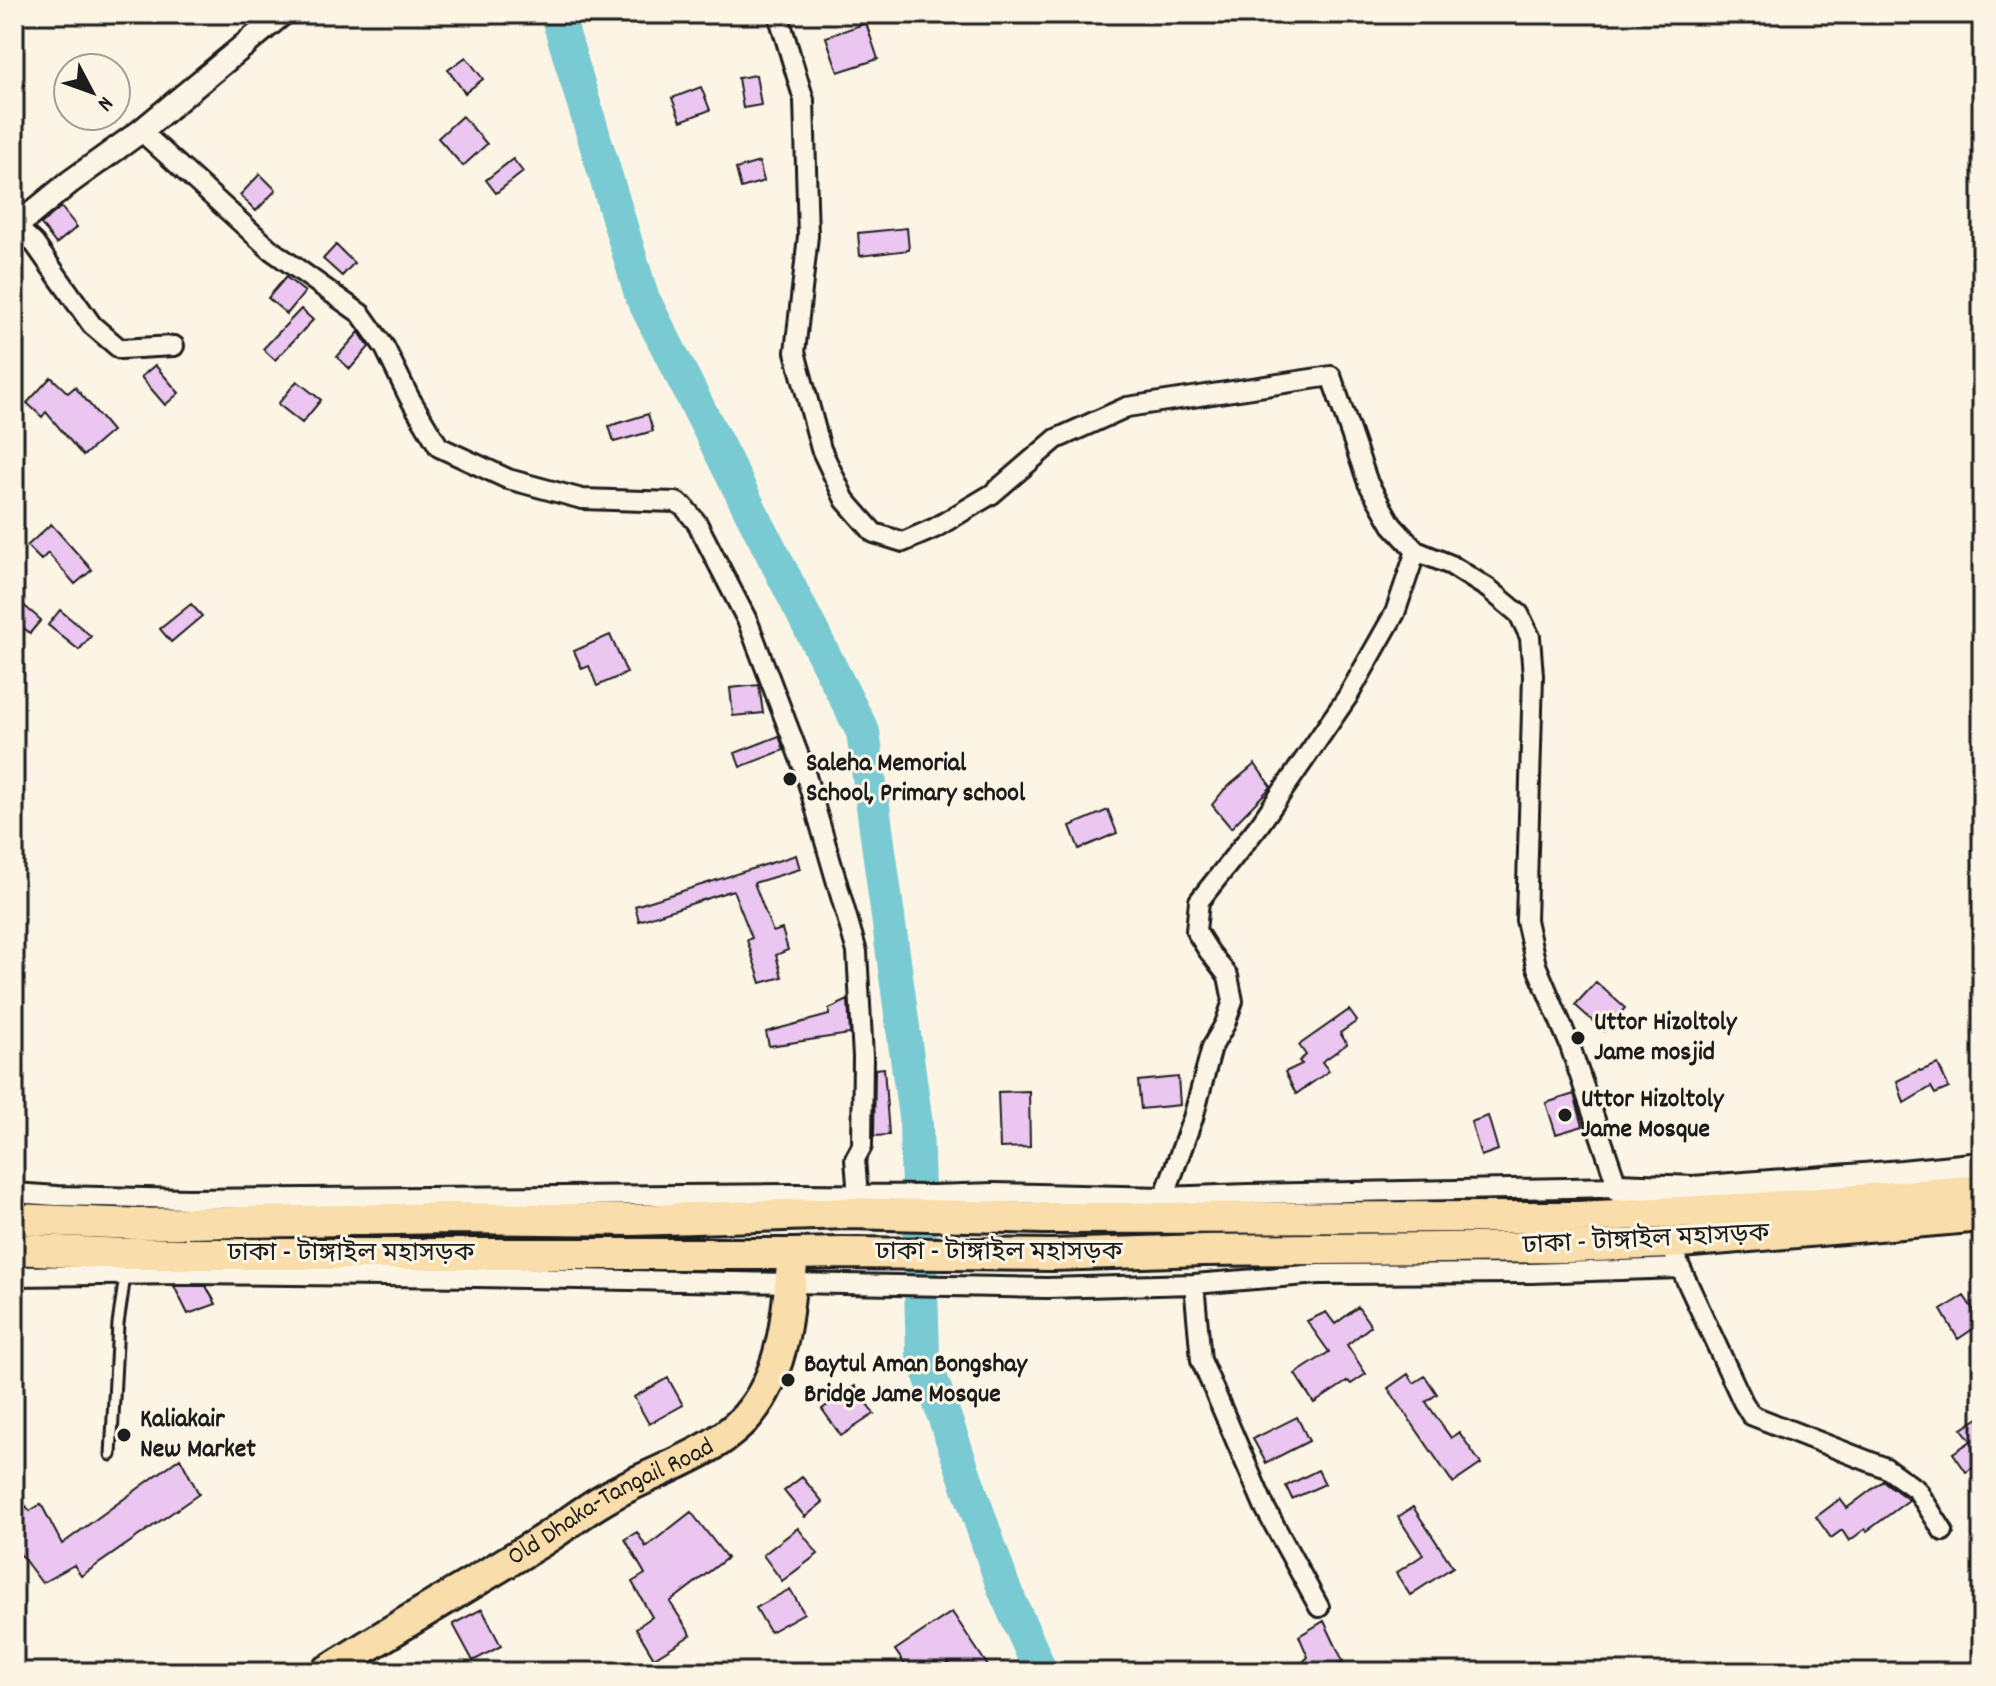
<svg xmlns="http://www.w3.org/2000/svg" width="1996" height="1686" viewBox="0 0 1996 1686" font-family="Dekko,'Noto Sans Bengali',sans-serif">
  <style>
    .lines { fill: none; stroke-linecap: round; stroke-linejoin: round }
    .river { stroke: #79cad2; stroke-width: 34 }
    .building { fill: #eac6f1; stroke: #1c1c1c; stroke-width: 2 }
    .service-casing { stroke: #1c1c1c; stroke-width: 15 }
    .minor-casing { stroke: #1c1c1c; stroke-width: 24 }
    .tertiary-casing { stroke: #1c1c1c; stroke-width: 28 }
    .secondary-casing { stroke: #1c1c1c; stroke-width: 32 }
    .trunk-casing { stroke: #1c1c1c; stroke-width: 36 }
    .service { stroke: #fcf5e5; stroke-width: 9 }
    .minor { stroke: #fcf5e5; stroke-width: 18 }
    .tertiary { stroke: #fcf5e5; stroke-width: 22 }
    .secondary { stroke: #fcf5e5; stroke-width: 26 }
    .trunk { stroke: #f9ddab; stroke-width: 30 }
    .poi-dot { fill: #1c1c1c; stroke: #fcf5e5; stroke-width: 3 }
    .labels { text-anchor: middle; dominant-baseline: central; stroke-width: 6; stroke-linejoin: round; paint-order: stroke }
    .poi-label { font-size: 26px; font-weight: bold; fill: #1c1c1c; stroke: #fcf5e5; text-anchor: start }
    .street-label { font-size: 26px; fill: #1c1c1c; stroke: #fcf5e5 }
  </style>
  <rect width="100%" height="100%" fill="#fcf5e5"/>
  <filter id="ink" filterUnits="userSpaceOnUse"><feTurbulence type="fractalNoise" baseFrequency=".0125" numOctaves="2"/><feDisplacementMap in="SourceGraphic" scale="16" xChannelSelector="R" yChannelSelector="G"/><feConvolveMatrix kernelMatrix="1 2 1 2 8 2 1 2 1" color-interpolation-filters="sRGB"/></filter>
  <g filter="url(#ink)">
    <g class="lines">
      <path class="river" d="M557,14l85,283 221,435 53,392 7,231 80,231 38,86"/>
    </g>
    <path class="building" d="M866,23l12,36 -40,13 -12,-35z
      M466,57l17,22 -18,14 -17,-23z
      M756,75l5,30 -18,3 -5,-30z
      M701,87l9,23 -29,11 -9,-23z
      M462,116l25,28 -24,22 -25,-28z
      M513,159l10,13 -27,21 -10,-13z
      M759,162l5,19 -23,7 -5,-19z
      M260,174l16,16 -20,21 -16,-16z
      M61,207l16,20 -21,17 -15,-20z
      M907,228l2,22 -49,6 -2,-23z
      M336,245l18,18 -12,13 -19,-17z
      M286,277l19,15 -18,22 -19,-16z
      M301,309l12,11 -38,40 -12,-11z
      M359,332l10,15 -19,22 -13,-12z
      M155,365l24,28 -14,12 -24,-28z
      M51,377l17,16 7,-6 37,44 -29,25 -37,-44 -4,5 -15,-14z
      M297,381l24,19 -19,23 -24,-19z
      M648,414l5,17 -39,11 -5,-16z
      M51,524l41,46 -17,14 -27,-31 -7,7 -14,-14z
      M14,597l27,23 -11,13 -16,-13z
      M191,604l11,12 -31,26 -11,-13z
      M60,610l31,26 -12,14 -31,-25z
      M610,635l17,38 -30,13 -8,-20 -7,3 -8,-18z
      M759,685l4,28 -30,3 -3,-28z
      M779,736l5,14 -44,17 -5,-14z
      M1255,764l16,23 -40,41 -19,-23 12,-15z
      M1108,810l9,23 -38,16 -9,-23z
      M796,855l4,14 -46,14 19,49 9,-3 6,21 -12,5 6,22 -21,6 -14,-43 5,-2 -19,-48 -94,31 -4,-15z
      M1596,982l29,26 -21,23 -29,-26z
      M848,1000l2,34 -81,12 -3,-14 63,-17v-6z
      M1349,1010l8,11 -17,12 7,11 -25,18 7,9 -33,23 -11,-22 17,-8 -3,-3 7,-6 -7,-10z
      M1938,1064l11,24 -14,6 -4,-7 -27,16 -7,-22 22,-11 1,1z
      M884,1068l5,67 -15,1 1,-67z
      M1178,1077l2,28 -39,4 -3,-28z
      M1029,1091l1,56 -30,1 -2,-56z
      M1574,1094l9,32 -27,8 -10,-31z
      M1488,1116l10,34 -17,6 -10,-34z
      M174,1286h32l10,18 -28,10z
      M1964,1296l18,27 -24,16 -17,-29z
      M1358,1307l13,19 -24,19 19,29 -15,10 -3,-3 -34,22 -19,-29 34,-22 -22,-31 19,-9 9,12z
      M1408,1374l6,9 11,-7 12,18 -11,8 25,36 8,-6 22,32 -28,19 -65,-95z
      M668,1378l15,27 -34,19 -15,-27z
      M855,1386l19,28 -33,22 -19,-27z
      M1982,1416v46l-16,10 -13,-19 18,-12 -9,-12z
      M1297,1417l12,24 -43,22 -13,-24z
      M180,1458l19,36 -118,82 -7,-11 -32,18 -28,-37v-54l16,19 11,-7 21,40z
      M1318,1470l7,14 -33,15 -6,-13z
      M802,1477l21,25 -18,15 -21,-26z
      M1883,1481l26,19 -42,31 -2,-2 -16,12 -7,-11 -11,8 -15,-21 24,-18 7,9z
      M1413,1507l40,60 -43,28 -14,-22 27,-18 -25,-38z
      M691,1512l36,46 -57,44 21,33 -37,23 -18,-30 16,-11 -20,-35 13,-8 -20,-35 12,-7 9,15z
      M798,1528l20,26 -36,27 -19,-26z
      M790,1589l14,24 -34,19 -14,-24z
      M482,1609l19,37 -28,15 -20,-37z
      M952,1612l40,60h-37l-6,-9 -14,9h-25l-15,-22z
      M1324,1621l19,40 -21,11h-29l15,-15 -9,-21z"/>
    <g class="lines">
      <defs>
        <path id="service" d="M111,1455l7,-131 7,-48"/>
        <path id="minor" d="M778,14l26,86 4,136 -13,116 26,97 24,51 29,33 29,9 32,-14 57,-34 64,-55 71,-32 204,-31 37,107 24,42 24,26 35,14 38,24 30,25 11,23 3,39 -7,244 10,45 33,78 52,154
          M141,131l130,119 90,64 24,34 24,49 30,50 69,32 74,20 94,3 8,5 13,16 51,99 56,147 53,183 6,105 -1,89 -7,13 3,37
          M16,226l18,17 58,82 28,24 54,-3
          M14,1193l43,3 131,3 606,-5 139,1 61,-2 170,4 84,-3 370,-7
          M1164,1197l29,-79 19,-71 13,-23 8,-23 -5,-25 -20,-26 -12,-19 3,-30 61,-77 88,-128 47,-83 21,-62
          M1675,1256l68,146 8,13 135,53 31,22 26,41
          M14,1276l170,-2 293,3 4,-9
          M477,1277l570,11 147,-4 125,-10 212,-1 149,-5
          M1194,1284l7,76 64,148 54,99"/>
        <path id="tertiary" d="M14,228l56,-46 71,-51 141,-117"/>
        <path id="secondary" d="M1618,1187l75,3 209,-16 80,-8"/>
        <g id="trunk">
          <path d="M14,1219l123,5 311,-6 185,2 215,-7 195,5 535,-1 179,-9 225,-18"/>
          <path d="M14,1249l111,5h668l49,-1 210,2 151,-5 368,-3 98,-4 313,-27"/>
          <path id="s1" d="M326,1672c69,-44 139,-84 209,-127 24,-14 46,-33 71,-47 48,-29 116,-44 149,-92 31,-44 33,-100 38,-152"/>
        </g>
      </defs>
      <use href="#service" class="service-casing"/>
      <use href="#minor" class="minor-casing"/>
      <use href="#tertiary" class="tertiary-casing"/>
      <use href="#secondary" class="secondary-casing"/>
      <use href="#trunk" class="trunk-casing"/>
      <use href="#service" class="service"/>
      <use href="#minor" class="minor"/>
      <use href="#tertiary" class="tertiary"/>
      <use href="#secondary" class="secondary"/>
      <use href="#trunk" class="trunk"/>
    </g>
  </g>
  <g class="poi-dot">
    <circle cx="790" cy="779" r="8"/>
    <circle cx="1578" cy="1038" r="8"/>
    <circle cx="1565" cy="1115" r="8"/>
    <circle cx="788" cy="1380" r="8"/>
    <circle cx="124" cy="1435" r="8"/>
  </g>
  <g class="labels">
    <g class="poi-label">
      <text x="806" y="764">Saleha Memorial<tspan x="806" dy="30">School, Primary school</tspan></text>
      <text x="1594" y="1023">Uttor Hizoltoly<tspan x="1594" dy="30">Jame mosjid</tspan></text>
      <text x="1581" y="1100">Uttor Hizoltoly<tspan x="1581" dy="30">Jame Mosque</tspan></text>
      <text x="804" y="1365">Baytul Aman Bongshay<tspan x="804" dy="30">Bridge Jame Mosque</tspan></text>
      <text x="140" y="1420">Kaliakair<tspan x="140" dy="30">New Market</tspan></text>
    </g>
    <g class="street-label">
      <text transform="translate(1646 1241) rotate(-3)">ঢাকা - টাঙ্গাইল মহাসড়ক</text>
      <text x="999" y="1253">ঢাকা - টাঙ্গাইল মহাসড়ক</text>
      <text x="351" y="1254">ঢাকা - টাঙ্গাইল মহাসড়ক</text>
      <text stroke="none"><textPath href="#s1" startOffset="332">Old Dhaka-Tangail Road</textPath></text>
    </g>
  </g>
  <rect width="1996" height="1686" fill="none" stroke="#fcf5e5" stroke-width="48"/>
  <rect x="24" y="24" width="1948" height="1638" fill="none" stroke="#1c1c1c" stroke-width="3" filter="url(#ink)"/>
  <g transform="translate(92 92) rotate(131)"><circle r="38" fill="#fcf5e5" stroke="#a29e95" stroke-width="2"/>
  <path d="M0-6L14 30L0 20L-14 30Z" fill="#1c1c1c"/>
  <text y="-12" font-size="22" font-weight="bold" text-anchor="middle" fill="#1c1c1c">N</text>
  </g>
</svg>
